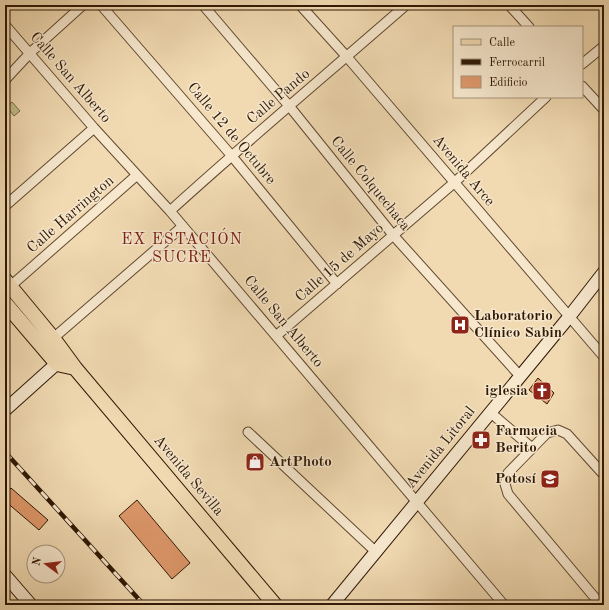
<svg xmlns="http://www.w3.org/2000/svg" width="609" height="610" viewBox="0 0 609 610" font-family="'Old Standard TT',serif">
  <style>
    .green { fill: #c1bd87; stroke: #786a46 }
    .building { fill: #dd9769; stroke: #2f1805 }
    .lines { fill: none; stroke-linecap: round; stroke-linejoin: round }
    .street-casing { stroke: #604830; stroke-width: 11 }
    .secondary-casing { stroke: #2f1805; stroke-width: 14 }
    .primary-casing { stroke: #2f1805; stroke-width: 16 }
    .street { stroke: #f6e7cd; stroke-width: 9 }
    .secondary { stroke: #f6e7cd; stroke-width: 12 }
    .primary { stroke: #f1dab2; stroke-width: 14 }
    .rail-casing { stroke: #2f1805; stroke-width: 4.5 }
    .rail { stroke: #f6e7cd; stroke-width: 3; stroke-dasharray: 9; stroke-linecap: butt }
    .labels { text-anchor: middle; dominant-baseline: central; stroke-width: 3; stroke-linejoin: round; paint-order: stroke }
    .street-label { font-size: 15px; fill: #2f1805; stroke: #f6e7cd }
    .poi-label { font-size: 15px; font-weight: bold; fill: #2f1805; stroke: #f6e7cd; text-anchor: start }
    .neighbourhood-label { font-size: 16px; letter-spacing: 1px; fill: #7a1f14; stroke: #f6e7cd }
  </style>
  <rect width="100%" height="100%" fill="#f1dab2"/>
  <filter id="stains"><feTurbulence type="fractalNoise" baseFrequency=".005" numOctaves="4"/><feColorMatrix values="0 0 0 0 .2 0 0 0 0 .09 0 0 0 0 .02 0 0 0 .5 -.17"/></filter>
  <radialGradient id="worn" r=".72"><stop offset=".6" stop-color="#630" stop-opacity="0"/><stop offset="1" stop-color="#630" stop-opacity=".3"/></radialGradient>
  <path class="green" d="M12,102l8,9 -6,5 -8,-10z"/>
  <path class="building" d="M538,378l16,15 -7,11 -18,-14z
    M11,488l37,32 -9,10 -34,-29v-6z
    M137,500l53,63 -18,16 -53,-63z"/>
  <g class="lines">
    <defs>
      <path id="street" d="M101,5l130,150 106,129
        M203,5l87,102 103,128 127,141
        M300,5l47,52 257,300
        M509,5l20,22
        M5,25l89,103 76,83 334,394
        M582,64l22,-18
        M5,80l26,-28 52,-47
        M582,86l22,24
        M5,206l89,-78
        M170,211c77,-70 157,-137 236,-206
        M5,291l132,-116
        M276,336l179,-154 91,-85
        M50,341l133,-115
        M491,413l41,35
        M248,432l128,120
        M601,605l-93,-111 -3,-10 3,-11 39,-40 11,-3 9,4 37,41"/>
      <path id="secondary" d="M5,410l59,-53
        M5,575l26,30
        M332,605l237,-288 35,-45"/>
      <path id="primary" d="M5,280l48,58 22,30 200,237
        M5,303l52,61 18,4"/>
    </defs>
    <use href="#street" class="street-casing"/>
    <use href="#secondary" class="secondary-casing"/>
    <use href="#primary" class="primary-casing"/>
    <use href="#street" class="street"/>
    <use href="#secondary" class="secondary"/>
    <use href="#primary" class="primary"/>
    <defs>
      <path id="rail" d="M5,452l139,153"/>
    </defs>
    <use href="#rail" class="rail-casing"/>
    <use href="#rail" class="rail"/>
  </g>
  <defs>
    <symbol id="hospital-square" viewBox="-11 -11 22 22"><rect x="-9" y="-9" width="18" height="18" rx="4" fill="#8f2418" stroke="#f6e7cd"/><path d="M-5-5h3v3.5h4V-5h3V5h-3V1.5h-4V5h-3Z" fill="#fff"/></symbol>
    <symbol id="church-square" viewBox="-11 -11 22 22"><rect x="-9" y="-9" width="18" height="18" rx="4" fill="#8f2418" stroke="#f6e7cd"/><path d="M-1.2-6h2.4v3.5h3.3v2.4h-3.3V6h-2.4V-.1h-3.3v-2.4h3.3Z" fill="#fff"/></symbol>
    <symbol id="pharmacy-square" viewBox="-11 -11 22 22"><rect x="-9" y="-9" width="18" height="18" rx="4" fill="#8f2418" stroke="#f6e7cd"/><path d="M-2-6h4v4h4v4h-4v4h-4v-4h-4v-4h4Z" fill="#fff"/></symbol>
    <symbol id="shop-square" viewBox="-11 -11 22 22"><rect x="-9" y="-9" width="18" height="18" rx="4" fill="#8f2418" stroke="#f6e7cd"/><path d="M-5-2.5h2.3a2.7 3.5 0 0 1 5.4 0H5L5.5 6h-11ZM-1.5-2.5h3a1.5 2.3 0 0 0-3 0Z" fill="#fff"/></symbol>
    <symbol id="school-square" viewBox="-11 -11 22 22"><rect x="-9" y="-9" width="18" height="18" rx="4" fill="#8f2418" stroke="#f6e7cd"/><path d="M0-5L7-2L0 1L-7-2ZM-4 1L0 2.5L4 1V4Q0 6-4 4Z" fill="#fff"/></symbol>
  </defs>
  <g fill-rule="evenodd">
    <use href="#hospital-square" x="449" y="314" width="22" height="22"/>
    <use href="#church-square" x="531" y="380" width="22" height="22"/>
    <use href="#pharmacy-square" x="470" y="429" width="22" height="22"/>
    <use href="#shop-square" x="244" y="451" width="22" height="22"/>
    <use href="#school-square" x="539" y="468" width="22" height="22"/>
  </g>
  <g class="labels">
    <g class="street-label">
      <text transform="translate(70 78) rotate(49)">Calle San Alberto</text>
      <text transform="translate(279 97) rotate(-40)">Calle Pando</text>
      <text transform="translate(231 134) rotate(50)">Calle 12 de Octubre</text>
      <text transform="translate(463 171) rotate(50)">Avenida Arce</text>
      <text transform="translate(370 184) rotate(51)">Calle Colquechaca</text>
      <text transform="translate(71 215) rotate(-41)">Calle Harrington</text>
      <text transform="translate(340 263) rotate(-41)">Calle 15 de Mayo</text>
      <text transform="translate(283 322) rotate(50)">Calle San Alberto</text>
      <text transform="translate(441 448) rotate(-51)">Avenida Litoral</text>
      <text transform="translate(188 476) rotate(50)">Avenida Sevilla</text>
    </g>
    <g class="poi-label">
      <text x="474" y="316">Laboratorio<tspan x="474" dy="17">Clínico Sabin</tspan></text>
      <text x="528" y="391" text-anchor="end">iglesia</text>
      <text x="495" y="431">Farmacia<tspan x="495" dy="17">Berito</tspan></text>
      <text x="269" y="462">ArtPhoto</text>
      <text x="536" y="479" text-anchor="end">Potosí</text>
    </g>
    <g class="neighbourhood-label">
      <text x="182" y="240">EX ESTACIÓN<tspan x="182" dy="18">SUCRE</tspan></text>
    </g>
  </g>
  <rect width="609" height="610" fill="none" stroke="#f1dab2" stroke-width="20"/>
  <rect x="6" y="6" width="597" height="598" fill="none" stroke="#2f1805" stroke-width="2"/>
  <rect x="10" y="10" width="589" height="590" fill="none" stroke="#2f1805"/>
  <rect x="453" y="26" width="130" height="72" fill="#f6e7cd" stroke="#a6947d"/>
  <rect x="461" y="39" width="20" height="6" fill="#f1dab2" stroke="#a6947d"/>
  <text x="489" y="46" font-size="12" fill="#2f1805">Calle</text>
  <rect x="461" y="59" width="20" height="6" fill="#2f1805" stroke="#a6947d"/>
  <text x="489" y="66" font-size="12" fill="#2f1805">Ferrocarril</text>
  <rect x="461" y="76" width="20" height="12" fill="#dd9769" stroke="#a6947d"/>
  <text x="489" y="86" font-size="12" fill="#2f1805">Edificio</text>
  <g transform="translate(46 564) rotate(285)"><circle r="19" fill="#f6e7cd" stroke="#a6947d"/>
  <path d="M0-3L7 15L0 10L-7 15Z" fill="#8f2418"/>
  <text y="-6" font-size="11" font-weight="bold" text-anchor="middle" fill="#2f1805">N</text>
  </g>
  <rect width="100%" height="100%" filter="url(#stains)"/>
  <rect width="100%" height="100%" fill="url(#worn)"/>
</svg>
